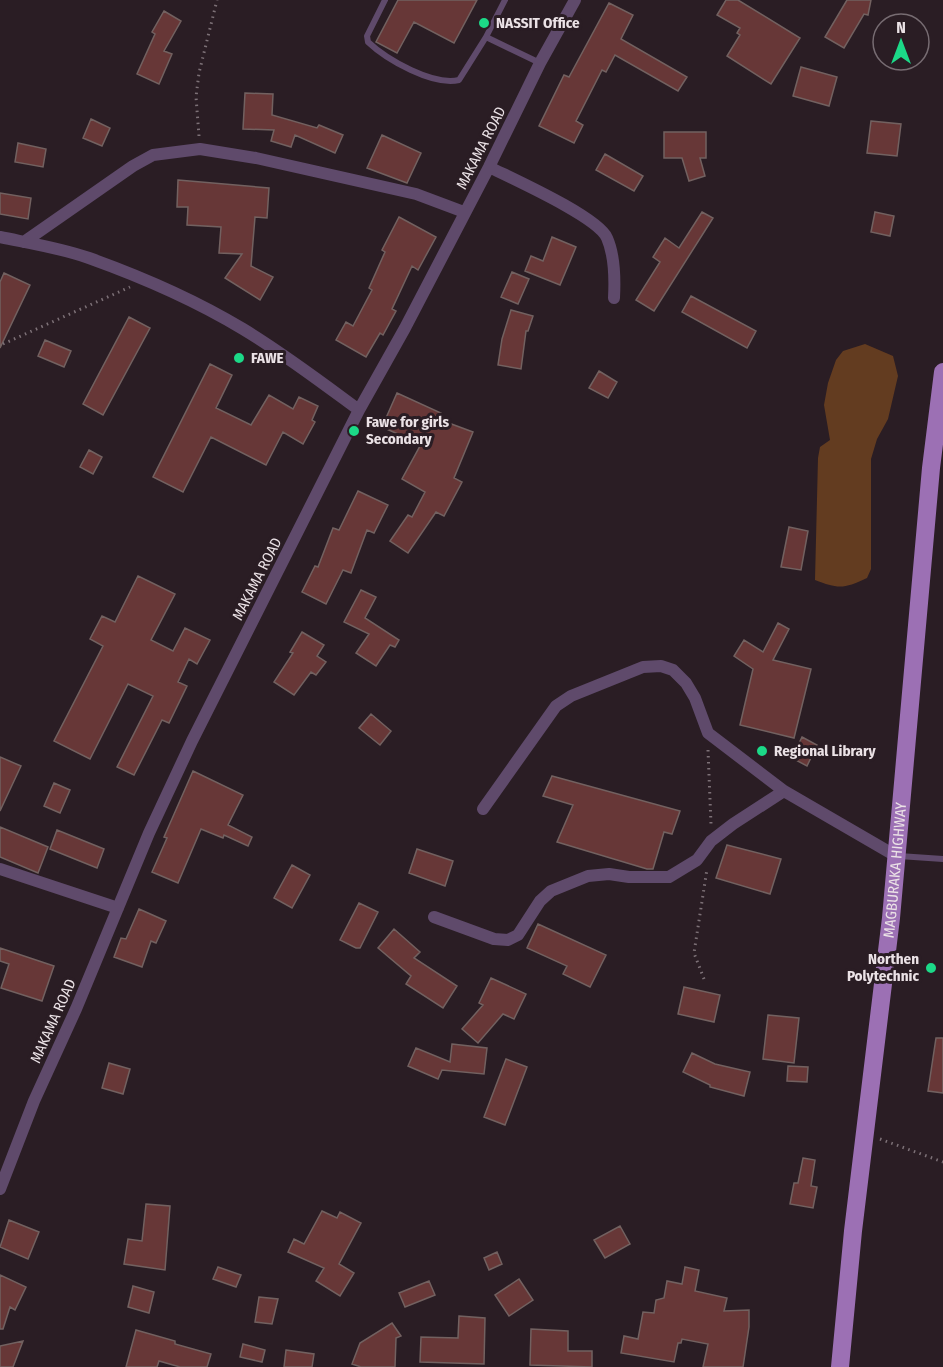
<svg xmlns="http://www.w3.org/2000/svg" width="943" height="1367" viewBox="0 0 943 1367" font-family="'Fira Sans Condensed',sans-serif">
  <style>
    .forest { fill: #633c20 }
    .building { fill: #673737; stroke: #726160; stroke-width: 1.5 }
    .lines { fill: none; stroke-linecap: round; stroke-linejoin: round }
    .path { stroke: #7d7177; stroke-width: 3; stroke-dasharray: 1.5 4.5; stroke-linecap: butt }
    .service { stroke: #5f4a6b; stroke-width: 6 }
    .minor { stroke: #5f4a6b; stroke-width: 12 }
    .primary { stroke: #9c70b4; stroke-width: 18 }
    .poi-dot { fill: #1cd988; stroke: #2a1d24; stroke-width: 2 }
    .labels { text-anchor: middle; dominant-baseline: central; stroke-width: 6; stroke-linejoin: round; paint-order: stroke }
    .poi-label { font-size: 15px; font-weight: bold; fill: #ebe2e6; stroke: #2a1d24; text-anchor: start }
    .street-label { font-size: 15px; fill: #ebe2e6; stroke: #2a1d24 }
  </style>
  <rect width="100%" height="100%" fill="#2a1d24"/>
  <path class="forest" d="M865,344l28,12 5,20 -10,43 -11,20 -6,20v110l-4,9c-23,11 -29,11 -52,2l3,-122 2,-11 10,-7 -6,-35 4,-22 8,-23 7,-9z"/>
  <path class="building" d="M398,0h79l-23,43 -40,-21 -17,31 -21,-11z
    M726,0h12l62,38 -29,46 -44,-28 13,-21 -3,-2 3,-5 -23,-13z
    M847,0h24l-3,15 -4,-1 -20,34 -19,-11z
    M609,3l24,12 -12,24 66,38 -9,14 -63,-36 -9,17 -4,-2 -26,51 7,4 -9,18 -35,-17 25,-51 5,2z
    M164,11l17,10 -17,30 8,3 -13,30 -22,-10 18,-40 -3,-2z
    M801,67l36,10 -8,29 -36,-10z
    M245,93l28,1 -1,21 45,13 2,-3 24,10 -8,18 -40,-18 -4,12 -20,-6 3,-11 -31,-1z
    M91,119l19,9 -8,18 -19,-8z
    M871,121l30,3 -4,32 -30,-3z
    M664,132h42v26h-6l5,18 -16,5 -7,-23h-18z
    M382,135l39,18 -14,30 -40,-15z
    M18,143l28,6 -3,18 -28,-5z
    M605,154l38,22 -9,15 -38,-21z
    M178,180l91,8 -2,30 -12,-1 -4,49 22,11 -13,23 -35,-22 17,-24 -23,-1 2,-26 -34,-2 1,-18h-11z
    M0,193l31,5 -3,21 -28,-5z
    M702,212l11,6 -59,93 -18,-11 24,-38 -7,-5 12,-19 14,10z
    M875,212l19,4 -4,20 -19,-4z
    M399,217l37,20 -18,33 -6,-4 -20,43 4,2 -13,24 -3,-2 -14,24 -30,-17 10,-18 7,4 19,-36 -3,-2 16,-36 -3,-2z
    M552,237l24,10 -16,38 -35,-14 6,-15 12,5z
    M512,272l17,7 -11,25 -17,-7z
    M4,273l26,12 -30,63v-66z
    M691,296l65,35 -9,17 -65,-36z
    M511,310l22,6 -5,15h-2l-5,38 -23,-4 4,-26z
    M129,317l21,11 -47,87 -20,-11z
    M45,340l26,11 -7,16 -26,-11z
    M210,364l22,11 -16,33 35,17 18,-30 24,14 6,-12 19,9 -6,14 3,2 -12,22 -20,-12 -17,33 -55,-28 -28,55 -30,-15z
    M599,371l18,11 -9,16 -19,-10z
    M397,393l44,20 -3,6 35,13 -19,46 8,4 -18,34 -8,-4 -28,41 -18,-12 18,-26 4,2 13,-25 -23,-13 19,-35 -39,-17z
    M89,450l13,7 -9,17 -13,-7z
    M358,491l30,14 -14,28 -7,-3 -16,43 -8,-3 -17,34 -24,-12 13,-26 3,1 15,-39 6,2z
    M789,527l19,4 -7,39 -20,-3z
    M138,576l37,18 -24,46 22,11 12,-23 25,12 -13,24 -8,-5 -11,23 9,4 -18,37 -7,-3 -28,55 -17,-8 36,-71 -25,-12 -38,75 -36,-18 49,-95 -13,-7 12,-23 13,6z
    M361,590l15,7 -11,21 34,22 -4,7 -5,-2 -14,21 -20,-13 13,-19 -25,-12z
    M778,623l11,6 -16,31 38,9 -17,69 -54,-13 13,-56 -19,-13 10,-16 19,12z
    M302,632l22,13 -7,11 9,6 -10,13 -5,-3 -17,23 -20,-13 19,-29 -3,-1z
    M371,714l20,17 -11,14 -21,-17z
    M802,737l15,8 -10,21 -15,-8z
    M0,757l21,9 -21,45z
    M193,771l50,24 -15,30 24,12 -4,9 -24,-11 -1,3 -22,-9 -23,54 -26,-11 15,-34 -3,-1z
    M552,776l128,35 -8,23 -8,-2 -11,37h-6l-90,-27 16,-37 -30,-9z
    M54,783l16,7 -10,23 -16,-7z
    M0,827l48,20 -10,26 -38,-16z
    M57,830l47,19 -7,19 -47,-19z
    M727,845l54,14 -11,35 -54,-16z
    M417,849l36,12 -8,25 -36,-13z
    M292,865l18,10 -18,33 -18,-10z
    M359,903l19,9 -18,36h-4l-16,-8z
    M139,909l27,12 -10,22 -5,-2 -9,26 -28,-10 7,-19 5,1z
    M538,924l68,31 -16,32 -27,-13 4,-8 -40,-18z
    M394,929l26,23 -6,6 43,28 -14,22 -37,-24 5,-8 -33,-28z
    M0,948l54,18 -12,35 -41,-13 8,-24 -9,-3z
    M491,978l35,16 -12,25 -11,-5 -25,29 -16,-14 21,-24 -4,-2z
    M684,987l36,8 -6,27 -36,-8z
    M768,1015l31,3 -5,45 -31,-4z
    M936,1038h7v55l-15,-2z
    M452,1044l35,4 -3,26 -42,-4 -4,9 -30,-13 8,-18 34,14z
    M692,1053l23,11 35,8 -6,24 -34,-9v-2l-27,-13z
    M506,1059l21,8 -22,58 -21,-8z
    M109,1063l21,6 -7,25 -21,-6z
    M788,1066l20,1 -1,15 -20,-1z
    M803,1158l12,2 -4,26 6,1 -4,21 -23,-4 4,-21h4z
    M146,1204l24,2 -5,64 -41,-6 4,-25 14,2z
    M322,1211l15,7 3,-6 21,11 -22,41 15,9 -14,23 -24,-15 8,-13 -36,-16 6,-13 10,5z
    M9,1220l30,12 -11,27 -28,-12z
    M620,1226l10,18 -25,14 -11,-18z
    M497,1252l5,12 -13,6 -5,-12z
    M218,1267l23,8 -5,12 -23,-8z
    M685,1267l14,3 -4,21 32,7 -3,13 25,-1v17l-6,40h-40l5,-23 -26,-5 -1,4h-3l-4,19 -53,-9 3,-17 14,3 5,-27 11,1 2,-13 8,-2 3,-17 15,3z
    M0,1275l26,12 -11,23 -5,-3 -7,22h-3z
    M519,1279l14,21 -24,16 -14,-21z
    M429,1281l6,14 -30,12 -6,-14z
    M133,1286l21,6 -5,21 -21,-6z
    M259,1297l19,2 -6,25 -17,-2z
    M459,1316l26,2 -1,46 -64,-2 1,-25 37,1z
    M392,1323l9,13 -5,2 -1,29h-34l-9,-3 8,-21z
    M531,1329l37,2v20h24v16l-62,-2z
    M136,1330l39,11v3l36,10 -4,13h-27l-21,-6 -2,6h-31z
    M23,1341l-10,26h-13v-21z
    M243,1344l22,6 -3,12 -22,-5z
    M286,1350l28,4 -2,13h-28z"/>
  <g class="lines">
    <path class="path" d="M199,136l-3,-39 3,-24 18,-73
      M3,344l127,-57
      M708,750l3,74
      M704,979l-10,-26 13,-84
      M880,1139l63,23"/>
    <path class="service" d="M385,0l-18,36 1,6c19,18 65,44 91,38l27,-43 19,-37
      M486,37l54,26
      M899,856l44,3"/>
    <path class="minor" d="M489,167c24,12 109,50 118,71 8,18 8,41 7,60
      M0,237c29,6 61,11 89,21 53,19 106,42 154,71 40,24 78,53 116,81
      M24,242l109,-76 20,-11 47,-6 56,9 160,36 48,18
      M483,809l73,-103 15,-10 72,-29 18,-1 12,4 13,13 9,15 13,35 76,58 112,65
      M0,869l118,39
      M434,917l60,22 14,1 10,-5 22,-34 11,-10 37,-15 21,-2 20,3h40l28,-17 14,-19 22,-17 51,-33
      M0,1189l34,-88 42,-92 73,-176 43,-92 167,-331 46,-82 84,-161 51,-104 35,-63"/>
    <path class="primary" id="s1" d="M840,1367l13,-136 38,-313 40,-450 12,-96"/>
  </g>
  <g class="poi-dot">
    <circle cx="484" cy="23" r="6"/>
    <circle cx="239" cy="358" r="6"/>
    <circle cx="354" cy="431" r="6"/>
    <circle cx="762" cy="751" r="6"/>
    <circle cx="931" cy="968" r="6"/>
  </g>
  <g class="labels">
    <g class="poi-label">
      <text x="496" y="23">NASSIT Office</text>
      <text x="251" y="358">FAWE</text>
      <text x="366" y="422">Fawe for girls<tspan x="366" dy="17">Secondary</tspan></text>
      <text x="774" y="751">Regional Library</text>
      <text x="919" y="959" text-anchor="end">Northen<tspan x="919" dy="17">Polytechnic</tspan></text>
    </g>
    <g class="street-label">
      <text transform="translate(481 148) rotate(-63)">MAKAMA ROAD</text>
      <text transform="translate(257 579) rotate(-63)">MAKAMA ROAD</text>
      <text stroke="none"><textPath href="#s1" startOffset="500">MAGBURAKA HIGHWAY</textPath></text>
      <text transform="translate(53 1021) rotate(-66)">MAKAMA ROAD</text>
    </g>
  </g>
  <g transform="translate(901 42)"><circle r="28" fill="#2a1d24" stroke="#776c72" stroke-width="1.5"/>
  <path d="M0-4.5L10 22L0 15L-10 22Z" fill="#1cd988"/>
  <text y="-9" font-size="16" font-weight="bold" text-anchor="middle" fill="#ebe2e6">N</text>
  </g>
</svg>
